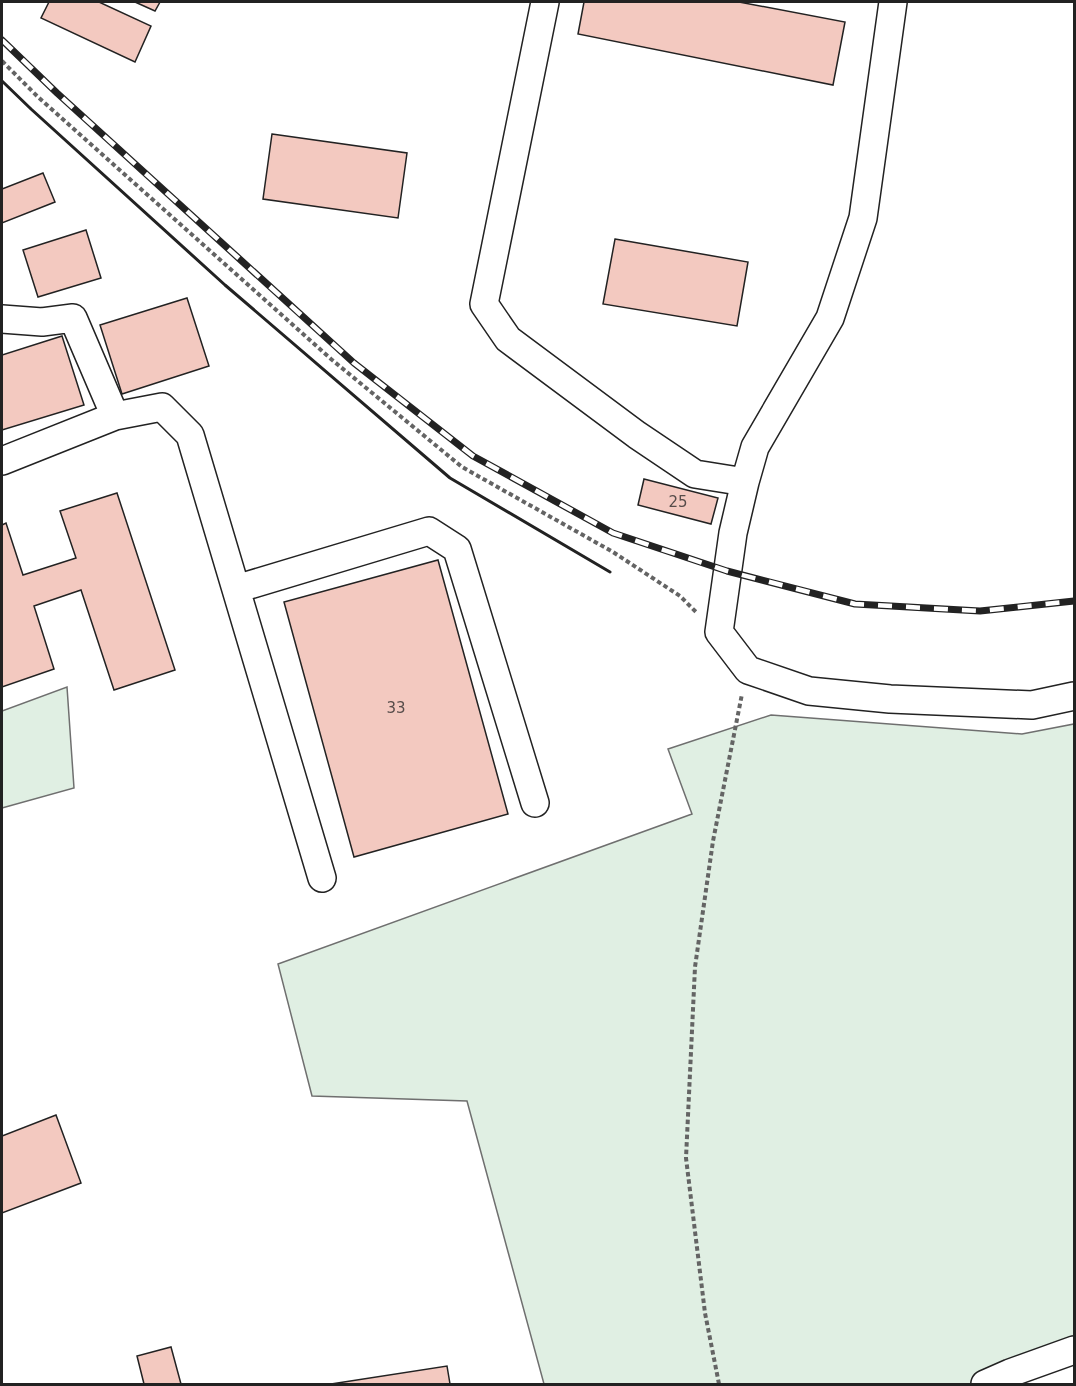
<svg xmlns="http://www.w3.org/2000/svg" width="1076" height="1386" viewBox="0 0 1076 1386" font-family="'DejaVu Sans',sans-serif">
  <style>
    .green { fill: #e0efe3; stroke: #6f6f6f; stroke-width: 1.5 }
    .building { fill: #f3c9c0; stroke: #222; stroke-width: 1.5 }
    .lines { fill: none; stroke-linecap: round; stroke-linejoin: round }
    .minor-casing { stroke: #222; stroke-width: 30 }
    .path { stroke: #646464; stroke-width: 4; stroke-dasharray: 4.5 3; stroke-linecap: butt }
    .minor { stroke: #fff; stroke-width: 27 }
    .rail-casing { stroke: #222; stroke-width: 7 }
    .rail { stroke: #fff; stroke-width: 4.5; stroke-dasharray: 14; stroke-linecap: butt }
    .wall { stroke: #222; stroke-width: 3 }
    .labels { text-anchor: middle; dominant-baseline: central; stroke-width: 4.5; stroke-linejoin: round; paint-order: stroke }
    .number-label { font-size: 15px; fill: #564c4a }
  </style>
  <rect width="100%" height="100%" fill="#fff"/>
  <path class="green" d="M67,687l7,101 -72,20v-97z
    M771,715l251,19 52,-10v623l-82,37h-448l-77,-283 -155,-5 -34,-132 414,-150 -24,-65z"/>
  <path class="building" d="M49,2h50l52,24 -16,36 -94,-44z
    M135,2h25l-5,9z
    M584,2h155l106,20 -12,63 -255,-51z
    M272,134l135,19 -9,65 -135,-19z
    M43,173l12,29 -53,21v-34z
    M86,230l15,48 -63,19 -15,-47z
    M615,239l133,23 -11,64 -134,-22z
    M187,298l22,68 -87,28 -22,-69z
    M62,336l22,69 -82,25v-75z
    M644,479l74,19 -7,26 -73,-19z
    M117,493l58,177 -61,20 -33,-100 -47,16 20,63 -52,18v-162l4,-2 17,52 53,-17 -16,-47z
    M438,560l70,254 -154,43 -70,-255z
    M56,1115l25,68 -79,30v-77z
    M171,1347l10,37h-37l-7,-28z
    M447,1366l3,18h-119z"/>
  <g class="lines">
    <defs>
      <path id="minor" d="M545,2l-61,302 24,35 129,96 58,39 50,8
        M893,2l-30,216 -33,100 -75,129 -10,35 -12,51 -14,99 29,38 61,21 81,8 142,6 42,-9
        M2,319l40,3 31,-4 42,98
        M2,461l113,-45 47,-9 28,28 132,443
        M236,589l193,-58 28,18 78,254
        M985,1384l25,-11 64,-23"/>
    </defs>
    <use href="#minor" class="minor-casing"/>
    <path class="path" d="M2,61l37,37 292,261 131,108 151,85 67,44 16,16
      M719,1384l-14,-71 -19,-155 9,-191 18,-126 29,-147"/>
    <use href="#minor" class="minor"/>
    <defs>
      <path id="rail" d="M2,40l55,53 297,270 119,93 140,77 114,38 128,33 125,7 94,-10"/>
    </defs>
    <use href="#rail" class="rail-casing"/>
    <use href="#rail" class="rail"/>
    <path class="wall" d="M2,81l29,28 194,176 225,193 160,94"/>
  </g>
  <g class="labels">
    <g class="number-label">
      <text x="678" y="502">25</text>
      <text x="396" y="708">33</text>
    </g>
  </g>
  <rect width="1076" height="1386" fill="none" stroke="#222222" stroke-width="6"/>
</svg>
